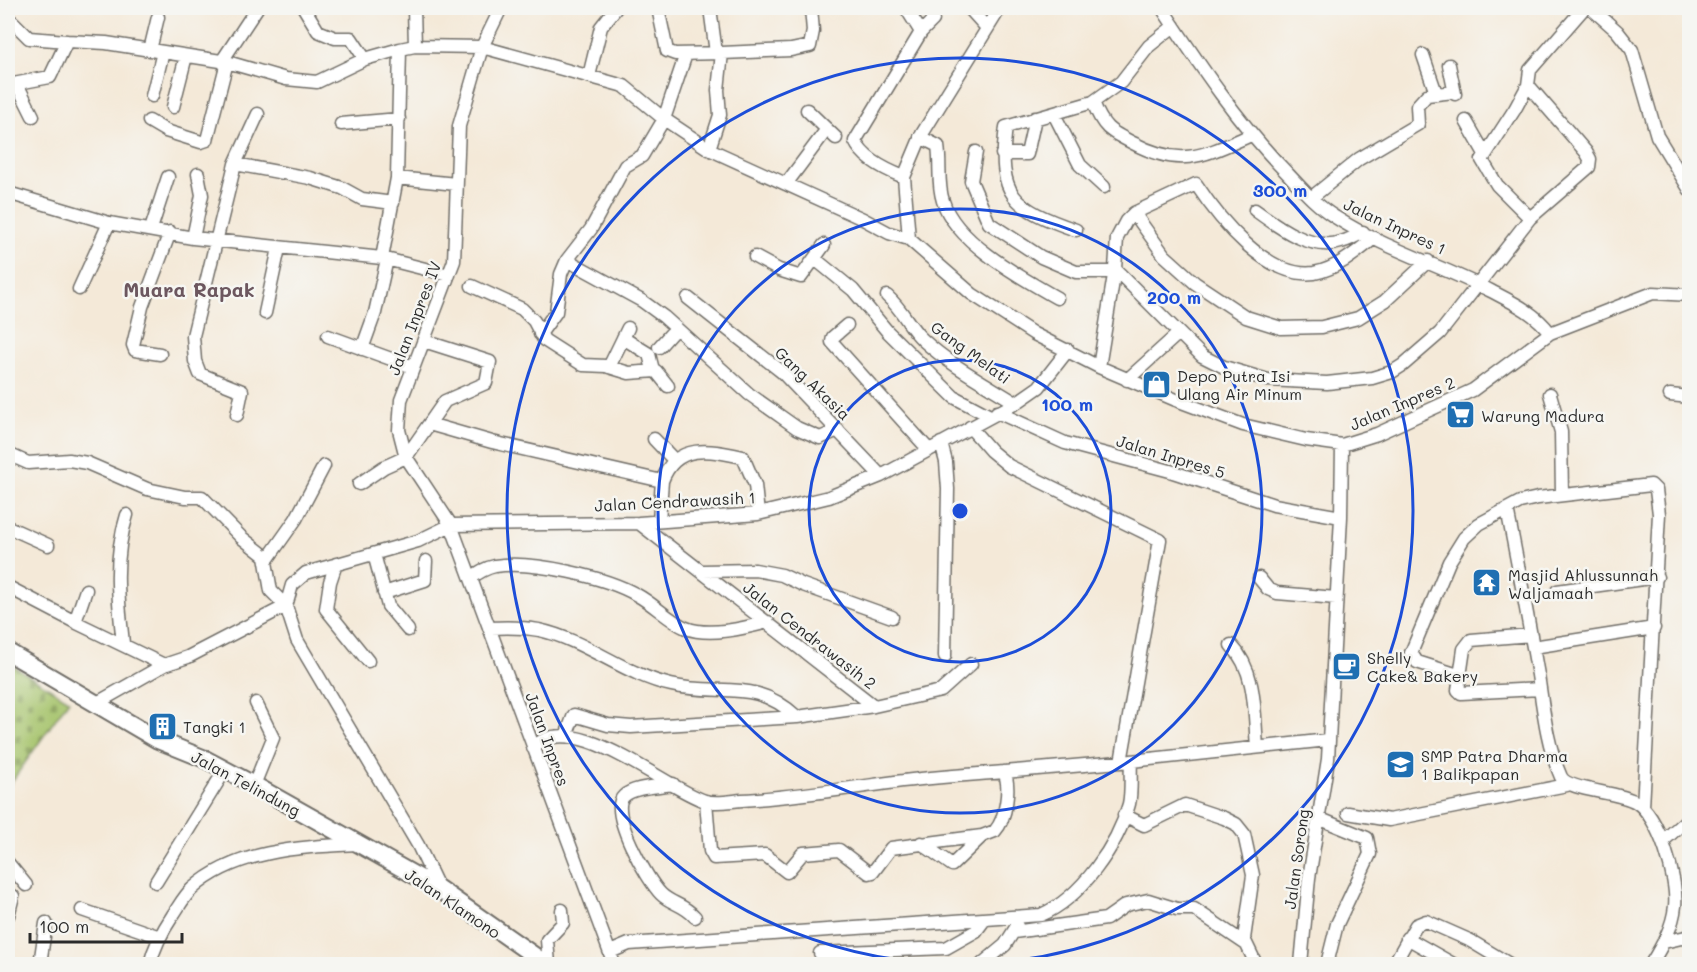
<svg xmlns="http://www.w3.org/2000/svg" width="1697" height="972" viewBox="0 0 1697 972" font-family="Mali,sans-serif">
  <style>
    .cemetery { fill: url(#cemetery-stones); stroke: #68764a; stroke-width: 1.5 }
    .lines { fill: none; stroke-linecap: round; stroke-linejoin: round }
    .street-casing { stroke: #716e68; stroke-width: 15 }
    .secondary-casing { stroke: #716e68; stroke-width: 20 }
    .street { stroke: #fff; stroke-width: 12 }
    .secondary { stroke: #fff; stroke-width: 16 }
    .ring { fill: none; stroke: #1d4ed8; stroke-width: 3 }
    .labels { text-anchor: middle; dominant-baseline: central; stroke-width: 5; stroke-linejoin: round; paint-order: stroke }
    .street-label { font-size: 16px; fill: #2b2b2b; stroke: #f6f6f2 }
    .poi-label { font-size: 16px; fill: #2b2b2b; stroke: #f6f6f2; text-anchor: start }
    .quarter-label { font-size: 20px; font-weight: bold; fill: #6c575f; stroke: #f6f6f2 }
    .centre { fill: #1d4ed8; stroke: #f6f6f2; stroke-width: 3 }
    .ring-label { font-size: 18px; text-anchor: middle; font-weight: bold; fill: #1d4ed8; stroke: #f6f6f2; stroke-width: 5; stroke-linejoin: round; paint-order: stroke }
  </style>
  <defs>
    <pattern id="cemetery-stones" width="16" height="16" patternUnits="userSpaceOnUse" patternTransform="scale(1.5)"><rect width="16" height="16" fill="#a4c269"/><path d="M2 7V4a2 2 0 0 1 4 0v3zM10 15v-3a2 2 0 0 1 4 0v3z" fill="#869e57"/></pattern>
  </defs>
  <rect width="100%" height="100%" fill="#f6f6f2"/>
  <filter id="ink" filterUnits="userSpaceOnUse"><feTurbulence type="fractalNoise" baseFrequency=".0167" numOctaves="2"/><feDisplacementMap in="SourceGraphic" scale="12" xChannelSelector="R" yChannelSelector="G"/><feConvolveMatrix kernelMatrix="1 2 1 2 8 2 1 2 1" color-interpolation-filters="sRGB"/></filter>
  <filter id="wash" filterUnits="userSpaceOnUse"><feTurbulence type="fractalNoise" baseFrequency=".008" numOctaves="4" result="noise"/><feDisplacementMap in="SourceGraphic" scale="24" xChannelSelector="R" yChannelSelector="G"/><feGaussianBlur stdDeviation="1.35" result="paint"/><feColorMatrix in="noise" values="0 0 0 0 0 0 0 0 0 0 0 0 0 0 0 0 0 1.4 0 .05"/><feComposite in="paint" operator="in"/></filter>
  <g filter="url(#wash)">
    <rect width="100%" height="100%" fill="#f4e9d8"/>
    <path class="cemetery" d="M8,663l61,37 -61,87z"/>
  </g>
  <g filter="url(#ink)">
    <g class="lines">
      <defs>
        <path id="street" d="M304,8l14,23 17,7h16l14,21
          M414,8l1,38
          M501,8l-19,39 -23,79 -5,135 -53,139 -2,30 7,27 45,68 163,439
          M658,8l9,43 8,3 47,-1
          M710,8l6,45
          M969,8l18,20
          M1162,8c38,58 77,116 126,166 15,16 29,32 47,43 48,31 105,48 156,74 21,11 45,22 59,42
          M1591,8l26,23 15,19 25,86 33,54
          M8,23l5,-1 16,16 38,3
          M921,32l12,-12
          M150,50l8,-33
          M1423,55l13,38
          M222,61l35,-53
          M1449,65l6,29
          M589,76l12,-49 15,-19
          M17,84l16,32
          M8,85l42,-8 17,-36 39,2 121,19 59,17 31,3 48,-23 35,-10 15,-3 67,1 142,39 40,33 45,30 154,70 26,14 20,6 63,55 62,40 65,33 77,33 67,25 63,15 36,5 35,-11 96,-44 77,-57 103,-40 37,2
          M152,96l11,-44
          M1093,102c10,26 16,29 40,41 49,26 72,12 118,-8
          M173,107l13,-51
          M807,110l29,28
          M1054,114l26,51 24,22
          M149,121l17,10 35,11 6,-2 20,-78
          M1466,121l19,33
          M341,124l58,-5
          M920,137l18,9c3,19 -1,37 5,55 12,41 79,77 114,97
          M709,149l11,-34 -2,-25 4,-37 69,-3 19,-4 3,-15 -2,-23
          M976,152l-5,29 18,42 52,34 35,15h38
          M1002,154h25l8,-36
          M235,164l75,14 32,10 20,11 31,4
          M904,177c-18,-7 -41,-18 -49,-36l66,-109 -15,-24
          M397,178l59,6
          M786,184l41,-55
          M8,193l101,30 84,15 189,20 67,17
          M1311,198l48,-39 59,-35 -1,-18 10,-11 27,-3
          M1255,210c22,16 56,42 86,32 8,-2 15,-6 22,-10
          M1134,213l30,42 31,28 51,34 35,11 41,-1 36,-9 27,-17 43,-40
          M1530,218l-33,-33 -15,-25 33,-51 13,-24 2,-15 54,-62
          M151,229l17,-52
          M1076,230c-63,-22 -79,-34 -70,-103l87,-25 28,-20 28,-36 25,-20
          M193,238l9,-43 -4,-21
          M909,239l-5,-62 18,-43 78,-126
          M755,257l24,13 22,7 23,-32
          M382,258l15,-80 3,-129
          M815,259l38,31 34,41 67,66 36,19
          M567,260l75,41 22,16 85,77 48,34 23,10 18,-8
          M1115,269l87,87 22,11 44,13 59,3 45,-5 20,-6 11,-7 37,-32 90,-115 59,-51 1,-8 -4,-7 -58,-67
          M472,286l50,23 12,12 10,19 39,25 23,1 23,7 27,-2 12,15
          M79,289l30,-66
          M887,296c17,15 21,30 36,44 27,25 61,43 93,63
          M688,298l94,74 99,104
          M265,313l14,-65
          M847,325l-14,12 -1,5 97,108
          M540,334l16,-22 5,-38 6,-14 24,-31 34,-63 17,-10 22,-37 22,-65
          M328,336l85,31
          M623,338l26,16 4,16
          M659,347l17,-19
          M362,349l13,-36 12,-54
          M160,354l-25,-4 -2,-5 9,-38 28,-75
          M609,367l19,-39
          M1099,367l16,-98 2,-31 9,-17 8,-8 62,-29c23,35 71,95 118,89 23,-4 43,-21 60,-35
          M1127,380l52,-47
          M1550,394l11,38 1,62
          M1670,395l20,2
          M997,412l68,31 105,28 104,34 67,12
          M237,415l5,-24 -42,-17 -5,-13 -2,-25 42,-172 23,-50
          M429,424l63,18 170,39 -3,40
          M970,427l21,24 18,15 151,74 -39,222
          M654,439l20,21
          M941,443l5,19 2,27 -3,167
          M8,454l20,9 41,-3 18,3 60,26 38,8h17l39,40 24,19 6,35 15,15 11,34 121,205 21,44
          M662,481c14,-39 49,-31 81,-24l12,28 3,29
          M359,484l25,-17 22,-10 39,-56 41,-18 4,-21 -66,-21
          M1507,509c11,55 21,110 31,166 5,33 9,71 23,102 7,14 57,14 75,25 23,14 42,78 39,104 -2,21 -13,40 -24,58
          M639,523l235,183 67,-15 30,-27
          M8,527l40,18
          M374,554l14,52 20,24
          M267,560l29,-41 28,-53
          M336,564l-6,18 -4,27 42,52
          M703,571l52,-1 27,5 21,10 89,32
          M471,578c8,-6 14,-10 24,-12 36,-6 111,11 142,29 17,9 32,26 49,33 23,9 59,0 82,-6
          M1259,578l9,11 9,4 59,5
          M8,587l67,35
          M86,590l-11,32 89,43 24,-8 98,-51 6,-21 14,-12 112,-32 33,-16 188,-2 119,-9 71,-17 52,-21 135,-73 23,-16 29,-37
          M1557,591l100,-14
          M384,593l41,-13 1,-19
          M489,628c17,-1 34,-1 50,2 47,10 86,45 132,55 50,12 83,-8 126,32
          M1531,635l-60,5 -7,9 -6,41 3,3 79,-4
          M123,643c-5,-45 -10,-84 4,-128
          M1231,645c26,27 23,67 26,102
          M1533,647l121,-19
          M1458,675l-41,-13 -6,-9 38,-91 15,-24 15,-14 41,-22 18,-4 113,-13 5,5 3,24 -16,293
          M97,703l67,-38
          M566,736l8,-21 34,10 23,2 166,-10 77,-11
          M533,748c38,-42 131,40 172,53 11,3 26,0 37,-1 51,-3 102,-11 153,-18 36,-5 73,-7 109,-10
          M1131,761l197,-21
          M673,784c-14,3 -38,2 -49,12 -17,15 24,85 37,98 10,10 23,10 34,23
          M254,785l19,-47 -17,-35
          M1348,813l41,7 178,-35
          M1124,815l20,10 41,-20 39,13 12,6 8,10 9,41 -9,64 12,25
          M1318,818l49,20 3,16 -33,70 -10,40
          M1663,841l27,-24
          M921,843l31,22 30,-29
          M8,863l18,22
          M156,882l69,-112
          M82,910l78,27
          M8,916l5,-20
          M1014,932l92,-13 20,-14 22,-5 29,9h17l52,35
          M1407,938l46,26
          M1664,942l26,-6
          M610,952l19,-8 412,-29c40,-17 77,-70 88,-111 3,-13 1,-30 2,-43l-127,11c7,14 2,47 -9,59l-13,5 -91,12 -18,24 -4,1 -30,-23 -36,3 -16,19 -22,-17 -51,3 -4,-7 -4,-50
          M820,953l126,-5 30,-17 9,-12
          M40,964l6,-41
          M150,964c4,-17 13,-34 23,-49 6,-9 12,-20 19,-26 44,-40 111,-42 167,-45
          M549,964l-2,-24 16,-17 -1,-13
          M982,964l23,-19 12,-19
          M1301,964l8,-86 19,-119 13,-242 1,-72
          M1394,964l22,-39 10,-4 43,19 40,24"/>
        <path id="secondary" d="M8,652l150,88 47,19 49,26 185,104 107,75"/>
      </defs>
      <use href="#street" class="street-casing"/>
      <use href="#secondary" class="secondary-casing"/>
      <use href="#street" class="street"/>
      <use href="#secondary" class="secondary"/>
    </g>
  </g>
  <g class="ring">
    <circle cx="960" cy="511" r="151"/>
    <circle cx="960" cy="511" r="302"/>
    <circle cx="960" cy="511" r="453"/>
  </g>
  <defs>
    <symbol id="shop-square" viewBox="-11 -11 22 22"><rect x="-9" y="-9" width="18" height="18" rx="4" fill="#1f6fb2" stroke="#f6f6f2"/><path d="M-5-2.5h2.3a2.7 3.5 0 0 1 5.4 0H5L5.5 6h-11ZM-1.5-2.5h3a1.5 2.3 0 0 0-3 0Z" fill="#fff"/></symbol>
    <symbol id="supermarket-square" viewBox="-11 -11 22 22"><rect x="-9" y="-9" width="18" height="18" rx="4" fill="#1f6fb2" stroke="#f6f6f2"/><path d="M-6-5.5h2.5l.6 2H6L4.5 2H-2.5L-4.4-4H-6ZM-1.5 3.2a1.3 1.3 0 1 0 .1 0ZM3 3.2a1.3 1.3 0 1 0 .1 0Z" fill="#fff"/></symbol>
    <symbol id="temple-square" viewBox="-11 -11 22 22"><rect x="-9" y="-9" width="18" height="18" rx="4" fill="#1f6fb2" stroke="#f6f6f2"/><path d="M0-6L5-2H3V0L6.5 2.5H4V6H1.5V3h-3V6H-4V2.5H-6.5L-3 0V-2H-5Z" fill="#fff"/></symbol>
    <symbol id="cafe-square" viewBox="-11 -11 22 22"><rect x="-9" y="-9" width="18" height="18" rx="4" fill="#1f6fb2" stroke="#f6f6f2"/><path d="M-5.5-4.5H6V0H3Q3 3.5 0 3.5H-2.5Q-5.5 3.5-5.5 0ZM3-3.2v2h1.7v-2ZM-6 4.5H4V6H-6Z" fill="#fff"/></symbol>
    <symbol id="building-square" viewBox="-11 -11 22 22"><rect x="-9" y="-9" width="18" height="18" rx="4" fill="#1f6fb2" stroke="#f6f6f2"/><path d="M-4-6H4V6H1V3H-1V6H-4ZM-2.5-4.3h1.7v1.8h-1.7ZM.8-4.3h1.7v1.8H.8ZM-2.5-1h1.7V.8h-1.7ZM.8-1h1.7V.8H.8Z" fill="#fff"/></symbol>
    <symbol id="school-square" viewBox="-11 -11 22 22"><rect x="-9" y="-9" width="18" height="18" rx="4" fill="#1f6fb2" stroke="#f6f6f2"/><path d="M0-5L7-2L0 1L-7-2ZM-4 1L0 2.5L4 1V4Q0 6-4 4Z" fill="#fff"/></symbol>
  </defs>
  <g fill-rule="evenodd">
    <use href="#shop-square" x="1140" y="368" width="33" height="33"/>
    <use href="#supermarket-square" x="1444" y="398" width="33" height="33"/>
    <use href="#temple-square" x="1470" y="566" width="33" height="33"/>
    <use href="#cafe-square" x="1330" y="650" width="33" height="33"/>
    <use href="#building-square" x="146" y="710" width="33" height="33"/>
    <use href="#school-square" x="1384" y="748" width="33" height="33"/>
  </g>
  <g class="labels">
    <g class="street-label">
      <text transform="translate(1395 226) rotate(25)">Jalan Inpres 1</text>
      <text transform="translate(414 318) rotate(-69)">Jalan Inpres IV</text>
      <text transform="translate(971 352) rotate(36)">Gang Melati</text>
      <text transform="translate(813 383) rotate(44)">Gang Akasia</text>
      <text transform="translate(1402 403) rotate(-23)">Jalan Inpres 2</text>
      <text transform="translate(1171 456) rotate(17)">Jalan Inpres 5</text>
      <text transform="translate(675 501) rotate(-3)">Jalan Cendrawasih 1</text>
      <text transform="translate(810 635) rotate(38)">Jalan Cendrawasih 2</text>
      <text transform="translate(548 739) rotate(70)">Jalan Inpres</text>
      <text transform="translate(246 783) rotate(28)">Jalan Telindung</text>
      <text transform="translate(1296 859) rotate(-82)">Jalan Sorong</text>
      <text transform="translate(453 903) rotate(34)">Jalan Klamono</text>
    </g>
    <g class="poi-label">
      <text x="1177" y="375">Depo Putra Isi<tspan x="1177" dy="18">Ulang Air Minum</tspan></text>
      <text x="1481" y="415">Warung Madura</text>
      <text x="1508" y="574">Masjid Ahlussunnah<tspan x="1508" dy="18">Waljamaah</tspan></text>
      <text x="1367" y="657">Shelly<tspan x="1367" dy="18">Cake&amp; Bakery</tspan></text>
      <text x="183" y="726">Tangki 1</text>
      <text x="1421" y="755">SMP Patra Dharma<tspan x="1421" dy="18">1 Balikpapan</tspan></text>
    </g>
    <g class="quarter-label">
      <text x="189" y="289">Muara Rapak</text>
    </g>
  </g>
  <circle cx="960" cy="511" r="9" class="centre"/>
  <g class="ring-label">
    <text x="1280" y="197">300 m</text>
    <text x="1174" y="304">200 m</text>
    <text x="1067" y="411">100 m</text>
  </g>
  <rect width="1697" height="972" fill="none" stroke="#f6f6f2" stroke-width="30"/>
  <path d="M30 933v9h152v-9" fill="none" stroke="#2b2b2b" stroke-width="3"/>
  <text x="39" y="933" font-size="18" fill="#2b2b2b" stroke="#f6f6f2" stroke-width="4.5" paint-order="stroke">100 m</text>
</svg>
